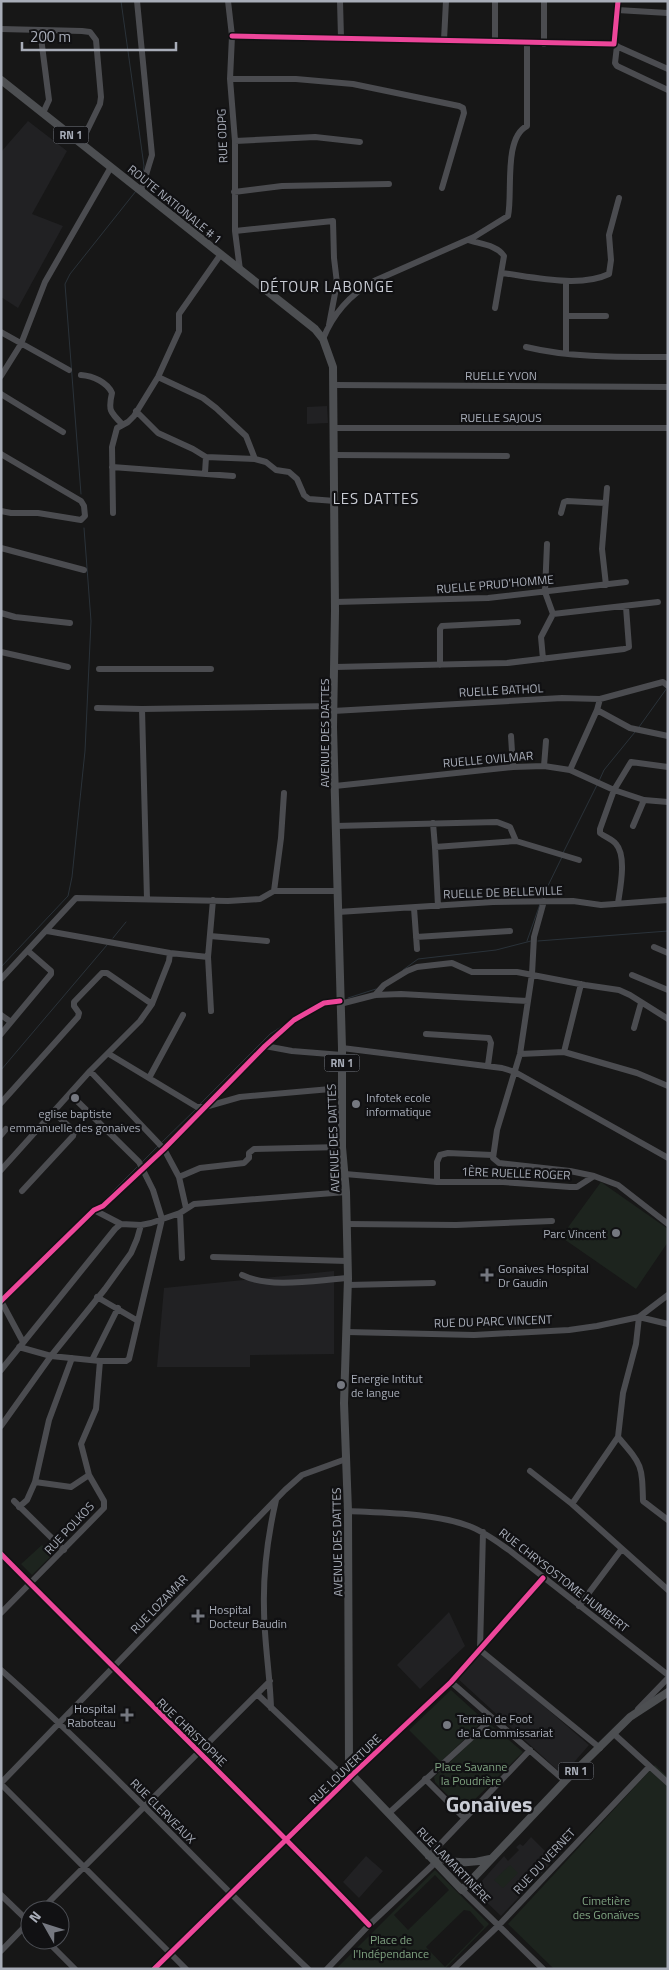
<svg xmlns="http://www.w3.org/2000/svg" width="669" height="1970" viewBox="0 0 669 1970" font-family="'Titillium Web',sans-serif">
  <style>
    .built { fill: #212123 }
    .green { fill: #1d241e; fill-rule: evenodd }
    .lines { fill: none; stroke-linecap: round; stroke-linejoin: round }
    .stream { stroke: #2a3239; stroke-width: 1 }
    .minor { stroke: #4b4c50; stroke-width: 6 }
    .major { stroke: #4d4f52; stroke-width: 8 }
    .cycleway-casing { stroke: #111113; stroke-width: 8 }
    .cycleway { stroke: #ed469a; stroke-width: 5 }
    .poi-dot { fill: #757880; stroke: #111113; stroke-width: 2 }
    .labels { text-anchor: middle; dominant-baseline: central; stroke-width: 4.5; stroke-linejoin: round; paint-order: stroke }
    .shield { fill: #111113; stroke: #7b7e86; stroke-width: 1 }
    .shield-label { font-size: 11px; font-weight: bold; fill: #a8adb8 }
    .street-label { font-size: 12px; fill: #a8adb8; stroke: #111113 }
    .poi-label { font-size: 12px; fill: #a8adb8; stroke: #111113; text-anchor: start }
    .park-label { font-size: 12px; fill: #7fa381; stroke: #111113 }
    .quarter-label { font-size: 15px; letter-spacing: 1px; fill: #c9ccd4; stroke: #111113 }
    .town-label { font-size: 22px; font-weight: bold; fill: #c9ccd4; stroke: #111113 }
  </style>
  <rect width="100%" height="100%" fill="#171717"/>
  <path class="built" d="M28,121l39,30 -35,63 31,12 -45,82 -17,-11v-145z
    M327,406l1,17 -21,1v-17z
    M334,1271v83l-84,1v12h-93l7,-79z
    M449,1612l16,34 -45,43 -23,-24z
    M481,1652l108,93 -26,30 -107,-98z
    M531,1837l23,23 -53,56 -27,-26 30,-34 4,5 11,-11 -3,-3 4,-3 3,2z
    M366,1856l17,15 -24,27 -16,-16z"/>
  <path class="green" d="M601,1182l67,47v13l-32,47 -75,-52z
    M42,1545l10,10 -20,20 -11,-11z
    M451,1690l33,30 -43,42 -32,-32z
    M490,1724l33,28 -58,57 -5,-1 -25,-26 -1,-5z
    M655,1765l13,12v192h-114l-46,-45z
    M510,1865l8,8 -15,15 -9,-8z
    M435,1870l54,54 -44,45h-109zM435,1875l14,15 -41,40 -14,-15zM464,1910l6,1 14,16 -39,40 -19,-20z"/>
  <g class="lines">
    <path class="stream" d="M121,1l23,165 -1,8
      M81,494l-16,-210 5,-10 66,-83
      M639,727l28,-39
      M599,781l5,-11 31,-38
      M563,853l34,-68
      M542,898l20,-41
      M113,938l13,-16
      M527,941l13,-37
      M538,941l130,-10
      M1,967l67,-71 4,-19 13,-126 6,-130 -7,-93
      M403,970l15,-11 78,-9 35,-9
      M348,998l28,-9
      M1,1070l106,-125
      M200,1104l70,-70 14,-9
      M161,1143l35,-34
      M142,1162l16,-16
      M101,1203l36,-36"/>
    <path class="minor" d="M137,1l15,154 -11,36
      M228,1l4,35 -2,43 5,62v90l5,39
      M340,1l1,37
      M617,10l51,3
      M1,29l81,2 8,1 6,8 5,57 -1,7 -19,39
      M40,30l9,70 -6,13
      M232,36l382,8 4,-43
      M444,40l2,-39
      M495,42v-41
      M544,44v-43
      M614,45l54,24
      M617,46l-2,17 2,3 51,24
      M230,79h66l57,5 106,22 4,2 1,5 -22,75
      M235,141l80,-4 45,5
      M234,192l48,-6 107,-2
      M235,231l98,-10 1,37 3,25 -8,42
      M468,240c12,4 29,5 36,16l-9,52
      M502,273c31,4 78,15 107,1l2,-14 -2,-25 10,-37
      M566,281v72
      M566,316h40
      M1,332l68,38
      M323,339c10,-25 28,-45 51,-58l100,-44 34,-21c5,-22 -5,-78 19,-90v-82
      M526,347c46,11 94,10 142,10
      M81,375c12,1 26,7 31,18 -4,17 -2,19 10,31
      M1,376l20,-32 24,-62 66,-115
      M158,377l45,21 13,10 30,28 9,23
      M334,385l334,2
      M1,394l62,38
      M136,411l22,22 35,16 13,8 49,2 11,3 10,8 13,2 8,7 7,16 5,4 26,2
      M335,428h333
      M1,454l80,47 3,5 1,10 -4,4 -43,-7h-27l-10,-2
      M334,455l173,1
      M112,467l121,9
      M205,473l1,-16
      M113,513l-1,-66 5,-19 11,-6 6,-6 24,-39 21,-46v-17l42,-60
      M561,513l3,-11 3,-1 38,2
      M547,544l-2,48 8,22 105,-12
      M1,548l83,22
      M606,585l-4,-36 5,-61
      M335,602l153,-4 138,-16
      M1,613l14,4 55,6
      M1,652l67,15
      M543,659l-2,-22 12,-23
      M440,665v-36l2,-3 76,-4
      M335,667l172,-4 117,-14 5,-2 -3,-40
      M99,669h112
      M97,708l45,1 192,-3
      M142,709l5,190
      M597,710l33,18 38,8
      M333,711l229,-13 38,1 63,-17 5,4
      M511,736l2,31
      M544,766l2,-25
      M570,770l27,-60 3,-11
      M335,786l178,-19 31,-1 26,4 44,20 30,10 24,2
      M433,823l2,24
      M335,826l162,-4 13,5 6,14
      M633,826l11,-26
      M274,891l7,-53 3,-45
      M544,901l-10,36 -2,37 -12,80 -23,76 -4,28 6,5 71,8 24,5
      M618,903c2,-14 9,-47 -2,-59 -4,-5 -11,-7 -16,-11v-4l14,-39 17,-28 37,5
      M438,906l-3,-59 81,-6 63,19
      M414,908l3,41
      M338,912l155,-10 80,-1 28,4 67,-5
      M47,931l123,22 38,4
      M210,936l57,5
      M416,937l94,-6
      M654,947l14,6
      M632,975l36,15
      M1,979l75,-81 152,3 32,-2 14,-8h63
      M375,995l9,-10 23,-14 10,-4 35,-4 20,9h45l68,13 34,5 11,5 38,24
      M340,1004l35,-9 26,-1 127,7
      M211,1011l-3,-54 5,-57
      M1,1015l10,7
      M634,1028l7,-25
      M1,1034l50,-60v-3l-23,-20
      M426,1034l63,4 2,5 -3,22
      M265,1046l27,5 50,4
      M342,1048l160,20 13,4 153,86
      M564,1052l17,-68
      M109,1054l88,53h8l35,-10 102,-9
      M520,1054l44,-2 73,21 31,13
      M90,1071l74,78 15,28 7,31
      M149,1078l34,-63
      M70,1094l69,68 14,28 9,29 -33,140 -3,2h-26
      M1,1103l77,-86 1,-4 -5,-7v-4l28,-29h5l45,31
      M1,1135l5,-6
      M1,1170l89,-99 50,-50 12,-17 17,-43 1,-8
      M345,1174l92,8h66l67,5h7l17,-11 24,9 50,39
      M179,1177l21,-9 44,-5 5,-5v-5l5,-4 88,-2
      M437,1182v-20l3,-7 8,-2 44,2
      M22,1191l51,-55 1,-4 -2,-3 -19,-17
      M94,1210l27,14
      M180,1213l2,45
      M347,1224l109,1 96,-4
      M213,1257l134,4
      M242,1275c29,14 74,5 106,3
      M348,1285l85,-2
      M97,1297l41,24
      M1,1301l93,-91 9,-4 61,-57 101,-103 29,-26 30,-17 16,-2
      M1,1301l22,41
      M639,1317l-3,27 -13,49 -5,44c24,28 24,27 25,64l25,19
      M639,1317l29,-22
      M347,1332l127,3 95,-5 28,-4 42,-9 29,7
      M72,1358l-23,62 -14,62 36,5 18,-12
      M92,1360l26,-52
      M1,1370l114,-141 6,-5 20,1 10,-2 29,-10 14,-9 152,-12
      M1,1426l50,-70 54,-67 26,-36 6,-14 4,-14
      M530,1471l42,33 96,86
      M14,1501l50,49
      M572,1504l46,-67
      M19,1507l8,-7 8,-18
      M348,1511c38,2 85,2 121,15 14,5 27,15 40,24l159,125
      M483,1532l-3,118 120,98
      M1,1554c122,124 248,245 368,371
      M579,1606l42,-56
      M1,1613l103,-105v-7l-15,-26 -8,-31 15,-35 4,-48 -49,-5 -32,-9
      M1,1670c107,95 203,200 307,299
      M451,1682l114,99
      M257,1694l79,75 16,6
      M271,1708c-1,-34 -7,-67 -7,-100 -1,-36 4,-73 12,-108
      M638,1709l30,-31
      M614,1734l54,49
      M425,1779l39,39
      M1,1783l284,-293 17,-15 44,-16
      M1,1784l185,185
      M389,1813l103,-94
      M429,1856l101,-106
      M462,1890l81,79
      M1,1895l29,28
      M41,1910l229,-229
      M46,1940l29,29
      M1,1951l29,-30
      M154,1969l198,-194 99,-93 92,-104
      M327,1969l42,-44 66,-62
      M453,1969l45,-43 151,-159"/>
    <path class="major" d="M1,80l314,249 8,10 10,28 2,244 -2,116 9,321v99l4,45 2,86 -4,125 4,108 1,254 3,10 110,115 103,-109 65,-64 38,-25
      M429,1856c21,6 39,9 60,3"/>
    <defs>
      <path id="cycleway" d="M232,36l382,8 4,-43
        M1,1301l93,-91 9,-4 61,-57 101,-103 29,-26 30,-17 16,-2
        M1,1554c122,124 248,245 368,371
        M154,1969l198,-194 99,-93 92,-104"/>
    </defs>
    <use href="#cycleway" class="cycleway-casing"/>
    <use href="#cycleway" class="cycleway"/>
  </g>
  <g class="poi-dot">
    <circle cx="75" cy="1098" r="5"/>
    <circle cx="356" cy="1104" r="5"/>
    <circle cx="616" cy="1233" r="5"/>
    <path d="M484.5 1267.5h5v5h5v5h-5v5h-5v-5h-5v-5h5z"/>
    <circle cx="341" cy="1385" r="5"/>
    <path d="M195.5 1608.5h5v5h5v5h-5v5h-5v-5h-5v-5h5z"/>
    <path d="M124.5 1707.5h5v5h5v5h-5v5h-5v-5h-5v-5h5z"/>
    <circle cx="447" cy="1725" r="5"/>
  </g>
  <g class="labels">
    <g class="shield">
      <rect x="53.5" y="126.5" width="35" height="17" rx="4"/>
      <rect x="324.5" y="1054.5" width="35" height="17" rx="4"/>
      <rect x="558.5" y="1762.5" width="35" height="17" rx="4"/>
    </g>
    <g class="shield-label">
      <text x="71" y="135">RN 1</text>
      <text x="342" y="1063">RN 1</text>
      <text x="576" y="1771">RN 1</text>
    </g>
    <g class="street-label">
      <text transform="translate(222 136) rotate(-92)">RUE ODPG</text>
      <text transform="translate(175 204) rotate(39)">ROUTE NATIONALE # 1</text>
      <text x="501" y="375">RUELLE YVON</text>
      <text x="501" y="417">RUELLE SAJOUS</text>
      <text transform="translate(495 584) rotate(-5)">RUELLE PRUD'HOMME</text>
      <text transform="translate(501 690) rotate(-3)">RUELLE BATHOL</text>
      <text transform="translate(324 733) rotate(-90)">AVENUE DES DATTES</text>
      <text transform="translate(488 759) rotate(-5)">RUELLE OVILMAR</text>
      <text transform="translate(503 892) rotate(-2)">RUELLE DE BELLEVILLE</text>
      <text transform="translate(333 1138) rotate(-92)">AVENUE DES DATTES</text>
      <text transform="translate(516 1173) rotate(2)">1ÈRE RUELLE ROGER</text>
      <text transform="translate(493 1321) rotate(-2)">RUE DU PARC VINCENT</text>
      <text transform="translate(69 1528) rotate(-47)">RUE POLKOS</text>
      <text transform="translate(337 1542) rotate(-91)">AVENUE DES DATTES</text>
      <text transform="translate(564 1580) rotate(38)">RUE CHRYSOSTOME HUMBERT</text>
      <text transform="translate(159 1604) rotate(-46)">RUE LOZAMAR</text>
      <text transform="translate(192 1732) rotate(44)">RUE CHRISTOPHE</text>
      <text transform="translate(345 1769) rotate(-44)">RUE LOUVERTURE</text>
      <text transform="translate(163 1811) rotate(45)">RUE CLERVEAUX</text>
      <text transform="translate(544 1861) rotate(-47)">RUE DU VERNET</text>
      <text transform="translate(454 1865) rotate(46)">RUE LAMARTINÈRE</text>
    </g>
    <g class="poi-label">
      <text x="366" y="1097">Infotek ecole<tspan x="366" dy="14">informatique</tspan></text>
      <text x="75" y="1113" text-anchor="middle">eglise baptiste<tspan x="75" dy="14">emmanuelle des gonaives</tspan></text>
      <text x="606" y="1233" text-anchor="end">Parc Vincent</text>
      <text x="498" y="1268">Gonaives Hospital<tspan x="498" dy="14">Dr Gaudin</tspan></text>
      <text x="351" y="1378">Energie Intitut<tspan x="351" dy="14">de langue</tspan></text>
      <text x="209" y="1609">Hospital<tspan x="209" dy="14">Docteur Baudin</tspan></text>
      <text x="116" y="1708" text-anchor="end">Hospital<tspan x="116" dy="14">Raboteau</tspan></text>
      <text x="457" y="1718">Terrain de Foot<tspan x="457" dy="14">de la Commissariat</tspan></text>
    </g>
    <g class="park-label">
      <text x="471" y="1766">Place Savanne<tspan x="471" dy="14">la Poudrière</tspan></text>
      <text x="606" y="1900">Cimetière<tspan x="606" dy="14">des Gonaïves</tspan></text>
      <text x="391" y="1939">Place de<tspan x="391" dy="14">l'Indépendance</tspan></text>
    </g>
    <g class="quarter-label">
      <text x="327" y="286">DÉTOUR LABONGE</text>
      <text x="376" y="498">LES DATTES</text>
    </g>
    <g class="town-label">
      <text x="489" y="1804">Gonaïves</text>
    </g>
  </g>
  <rect width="669" height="1970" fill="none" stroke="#a8adb8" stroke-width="5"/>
  <g transform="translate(45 1925) rotate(309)"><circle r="24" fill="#111113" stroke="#4d4f55"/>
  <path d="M0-4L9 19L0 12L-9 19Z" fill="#757880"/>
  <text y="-8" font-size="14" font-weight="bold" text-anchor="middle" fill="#a8adb8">N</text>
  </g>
  <path d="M22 42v8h154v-8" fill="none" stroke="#a8adb8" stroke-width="2.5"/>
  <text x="30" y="42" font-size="15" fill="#a8adb8" stroke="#111113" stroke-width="4" paint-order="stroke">200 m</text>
</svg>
